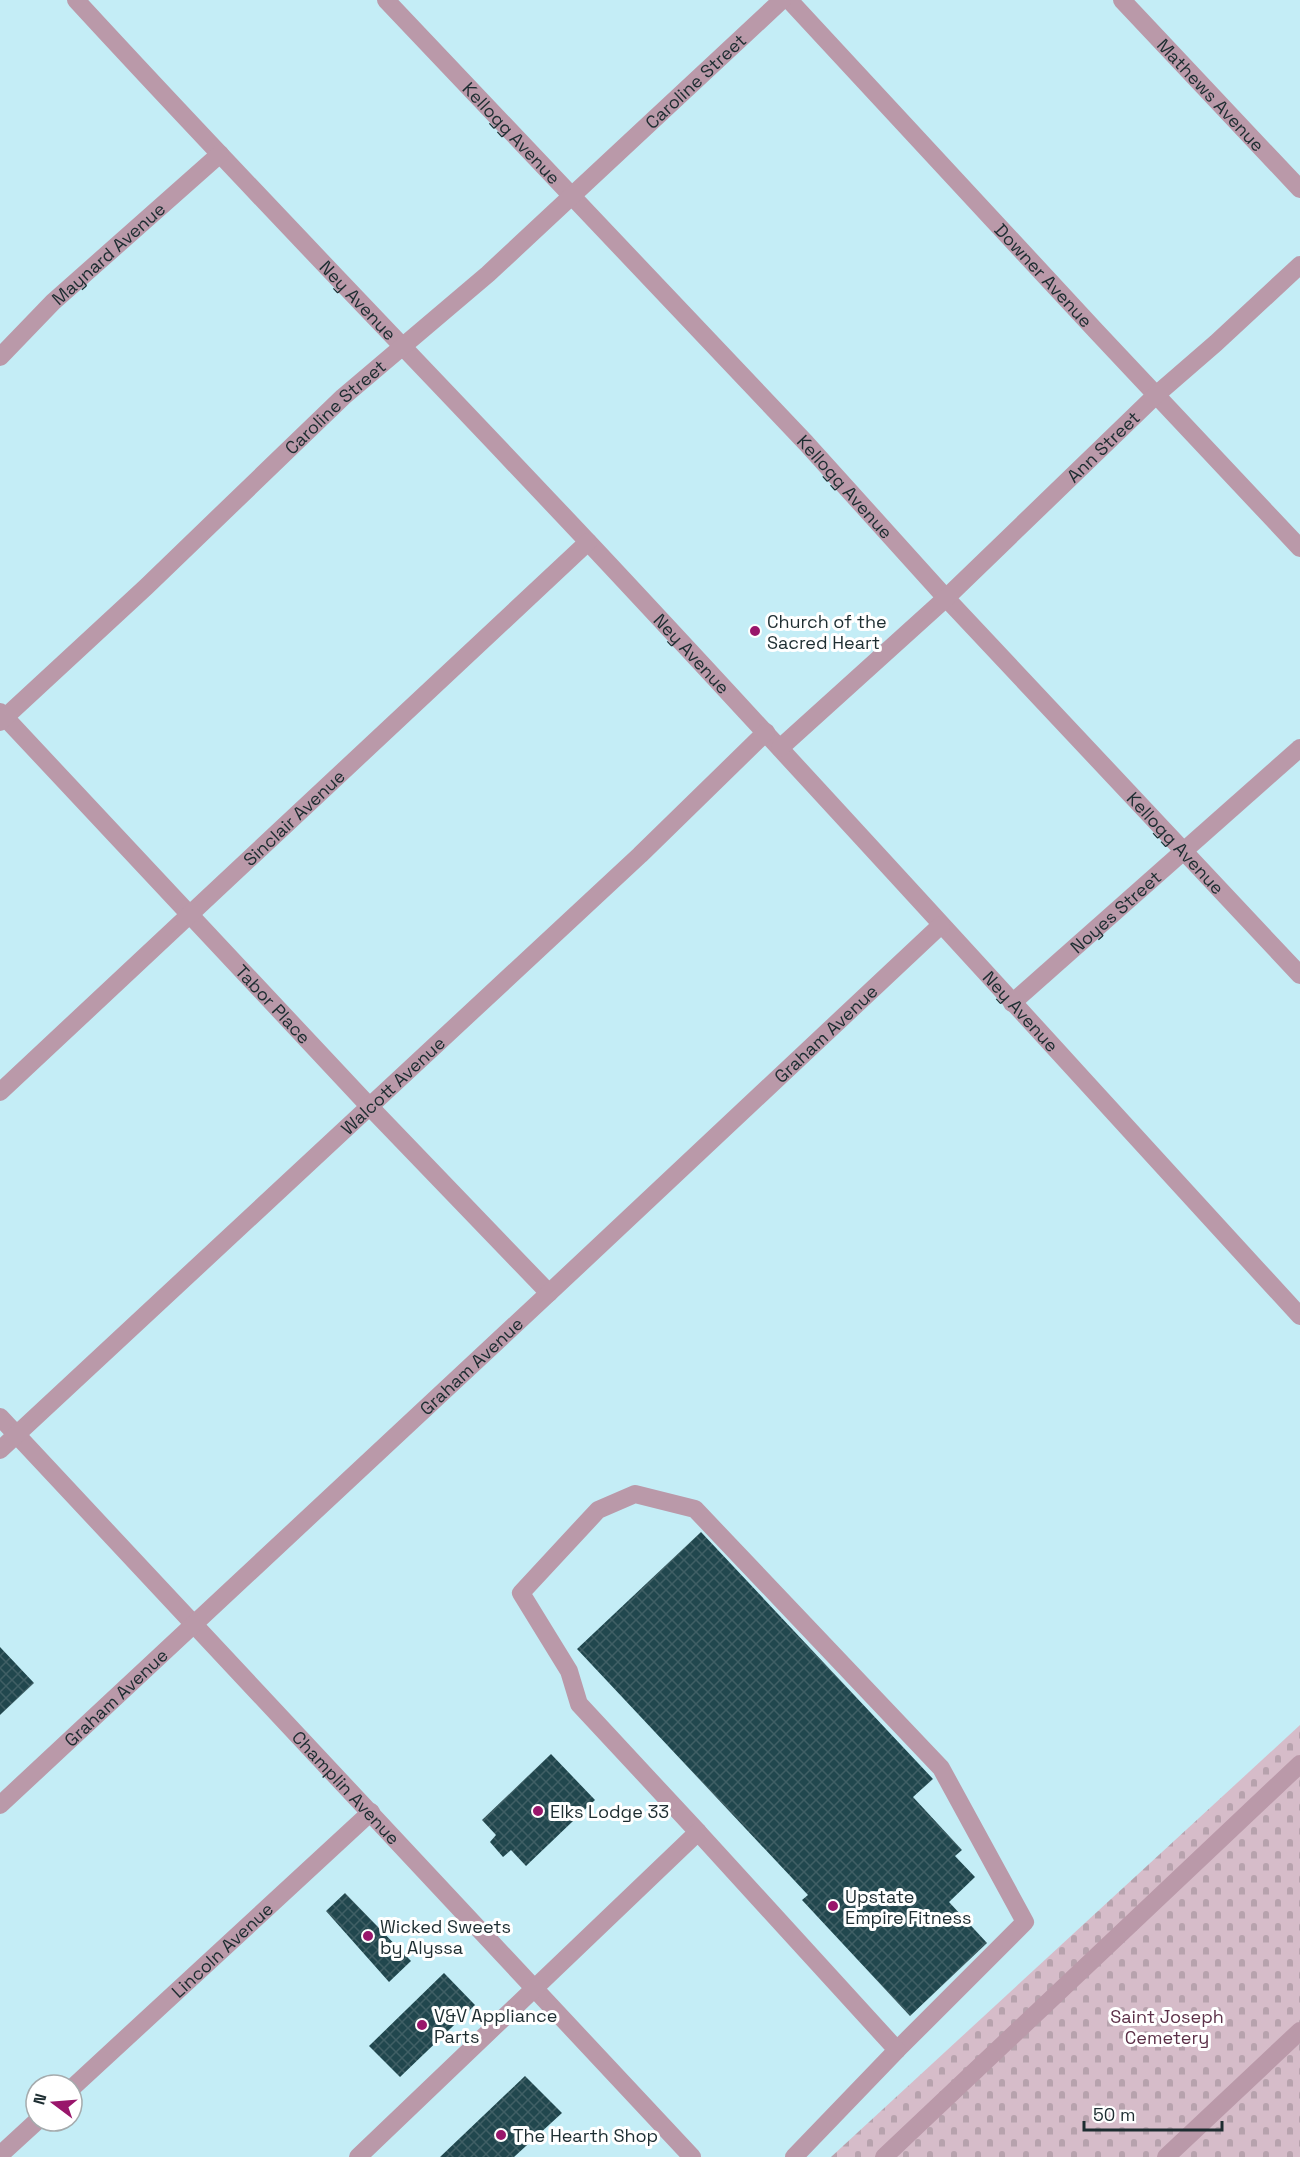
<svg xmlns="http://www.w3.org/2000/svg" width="1300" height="2157" viewBox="0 0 1300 2157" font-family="'Space Grotesk',sans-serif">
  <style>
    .cemetery { fill: url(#cemetery-stones) }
    .building { fill: url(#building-cross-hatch) }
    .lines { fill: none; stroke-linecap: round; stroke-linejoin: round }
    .minor { stroke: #ba99a9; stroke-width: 18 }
    .poi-dot { fill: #99166b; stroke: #fff; stroke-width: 2 }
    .labels { text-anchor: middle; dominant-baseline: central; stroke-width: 6; stroke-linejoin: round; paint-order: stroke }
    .street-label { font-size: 18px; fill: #1d2d31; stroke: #fff }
    .poi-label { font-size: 18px; fill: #1d2d31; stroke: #fff; text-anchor: start }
    .park-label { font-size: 18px; fill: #5c3048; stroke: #fff }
  </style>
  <defs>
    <pattern id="cemetery-stones" width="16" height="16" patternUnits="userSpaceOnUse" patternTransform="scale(1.5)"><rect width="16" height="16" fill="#d6bcc9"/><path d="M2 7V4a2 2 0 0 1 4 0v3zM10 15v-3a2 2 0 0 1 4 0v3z" fill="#b7a2ad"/></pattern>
    <pattern id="building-cross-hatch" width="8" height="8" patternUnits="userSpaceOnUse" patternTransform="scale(1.5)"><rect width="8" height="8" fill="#21474e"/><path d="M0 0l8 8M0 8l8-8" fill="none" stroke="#405f65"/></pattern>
  </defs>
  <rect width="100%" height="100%" fill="#c4edf6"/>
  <path class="cemetery" d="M1300,1725v432h-469z"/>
  <path class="building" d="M701,1532l232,247 -20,18 49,53 -7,6 20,21 -26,25 38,41 -77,73 -108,-116 6,-5 -231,-246z
    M0,1647l34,36 -34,32z
    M551,1754l44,46 -69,66 -15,-16 -8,7 -13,-15 6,-7 -14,-15z
    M345,1893l66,68 -22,21 -63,-71z
    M444,1973l31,32 -75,72 -31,-31z
    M525,2076l37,37 -48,44h-74z"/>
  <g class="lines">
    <g class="minor">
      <path id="s1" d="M76,0c169,184 344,363 515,545 239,255 473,514 709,771"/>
      <path id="s2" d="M386,0l420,443 140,155 354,377"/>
      <path id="s3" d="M789,0l307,331 204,217"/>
      <path id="s4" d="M1122,0l178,189"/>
      <path id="s5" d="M0,357l53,-55 167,-148"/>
      <path id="s6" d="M0,712l370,395 179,186"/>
      <path id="s7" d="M0,722l146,-135 197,-190 145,-123 294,-274"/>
      <path id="s8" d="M780,748l166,-150 210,-203 60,-52 84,-78"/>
      <path id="s9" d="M1012,1003l288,-255"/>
      <path id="s10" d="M0,1092l588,-550"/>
      <path id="s11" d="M0,1417l692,740"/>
      <path id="s12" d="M0,1450l640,-595 126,-123"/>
      <path id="s13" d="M0,1805l549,-512 392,-368"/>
      <path d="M698,1832l-119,-128 -10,-33 -48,-78 77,-83 37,-16 60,15 246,259 84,154 -128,128"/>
      <path id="s14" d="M72,2088l299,-276"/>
      <path d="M0,2155l37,-34"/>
      <path d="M358,2157l340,-325 199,218 -103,107"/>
      <path d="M884,2157l416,-393"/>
      <path d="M1166,2157l134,-126"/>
    </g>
  </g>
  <g class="poi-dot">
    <circle cx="755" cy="631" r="6"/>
    <circle cx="538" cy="1811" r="6"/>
    <circle cx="833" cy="1906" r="6"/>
    <circle cx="368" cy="1936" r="6"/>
    <circle cx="422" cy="2025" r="6"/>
    <circle cx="501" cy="2135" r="6"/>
  </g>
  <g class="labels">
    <g class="street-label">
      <text stroke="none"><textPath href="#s7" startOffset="946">Caroline Street</textPath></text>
      <text stroke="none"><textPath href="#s4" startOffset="130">Mathews Avenue</textPath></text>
      <text stroke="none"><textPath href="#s2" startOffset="183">Kellogg Avenue</textPath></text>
      <text stroke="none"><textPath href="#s5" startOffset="150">Maynard Avenue</textPath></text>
      <text stroke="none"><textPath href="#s3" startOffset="375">Downer Avenue</textPath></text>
      <text stroke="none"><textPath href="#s1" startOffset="412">Ney Avenue</textPath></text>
      <text stroke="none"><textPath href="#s7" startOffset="460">Caroline Street</textPath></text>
      <text stroke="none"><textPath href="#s8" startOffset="442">Ann Street</textPath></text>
      <text stroke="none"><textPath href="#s2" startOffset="669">Kellogg Avenue</textPath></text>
      <text stroke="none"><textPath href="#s1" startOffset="898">Ney Avenue</textPath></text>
      <text stroke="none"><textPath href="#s10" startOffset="402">Sinclair Avenue</textPath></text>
      <text stroke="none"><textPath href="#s2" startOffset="1155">Kellogg Avenue</textPath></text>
      <text stroke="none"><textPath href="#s9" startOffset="138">Noyes Street</textPath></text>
      <text stroke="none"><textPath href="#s6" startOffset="400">Tabor Place</textPath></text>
      <text stroke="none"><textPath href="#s1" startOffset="1384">Ney Avenue</textPath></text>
      <text stroke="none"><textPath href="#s13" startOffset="1130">Graham Avenue</textPath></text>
      <text stroke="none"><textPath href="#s12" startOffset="536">Walcott Avenue</textPath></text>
      <text stroke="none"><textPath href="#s13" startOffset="644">Graham Avenue</textPath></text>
      <text stroke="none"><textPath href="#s13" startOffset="158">Graham Avenue</textPath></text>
      <text stroke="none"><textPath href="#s11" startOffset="507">Champlin Avenue</textPath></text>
      <text stroke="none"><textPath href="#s14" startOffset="204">Lincoln Avenue</textPath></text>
    </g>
    <g class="poi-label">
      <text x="767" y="621">Church of the<tspan x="767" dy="21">Sacred Heart</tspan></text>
      <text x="550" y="1811">Elks Lodge 33</text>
      <text x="845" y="1896">Upstate<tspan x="845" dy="21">Empire Fitness</tspan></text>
      <text x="380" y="1926">Wicked Sweets<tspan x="380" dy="21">by Alyssa</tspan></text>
      <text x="434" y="2015">V&amp;V Appliance<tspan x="434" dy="21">Parts</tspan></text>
      <text x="513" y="2135">The Hearth Shop</text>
    </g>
    <g class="park-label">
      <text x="1167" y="2016">Saint Joseph<tspan x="1167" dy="21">Cemetery</tspan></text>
    </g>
  </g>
  <g transform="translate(54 2103) rotate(286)"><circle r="28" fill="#ffffff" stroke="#a5abad" stroke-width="1.5"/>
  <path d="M0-4.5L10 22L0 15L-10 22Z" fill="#99166b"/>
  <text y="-9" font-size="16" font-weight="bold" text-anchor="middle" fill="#1d2d31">N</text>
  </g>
  <path d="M1084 2121v9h138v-9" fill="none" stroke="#1d2d31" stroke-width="3"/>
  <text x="1093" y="2121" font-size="18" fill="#1d2d31" stroke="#ffffff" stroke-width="4.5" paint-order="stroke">50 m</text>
</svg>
